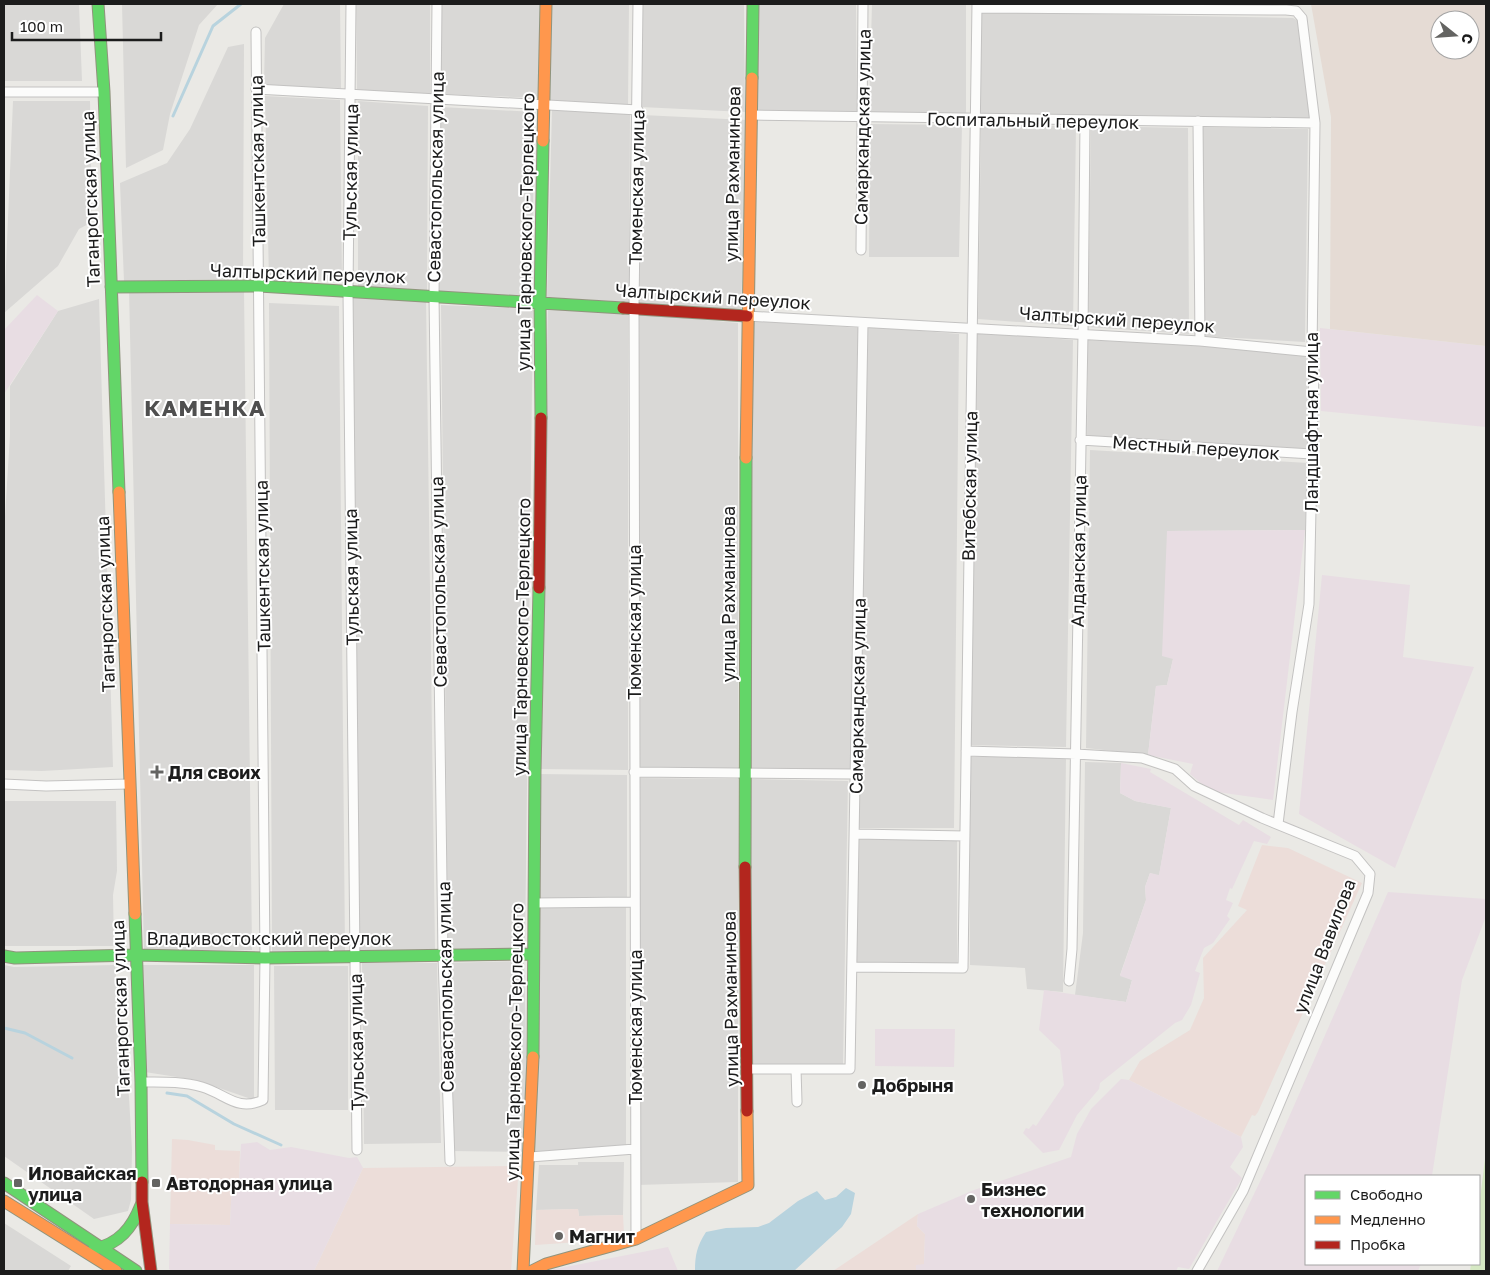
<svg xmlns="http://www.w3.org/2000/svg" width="1490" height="1275" viewBox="0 0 1490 1275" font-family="'Golos Text',sans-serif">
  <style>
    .residential { fill: #d9d8d6 }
    .commercial { fill: #ecddd9 }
    .industrial { fill: #e8dde3 }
    .military { fill: #e5dbd4; fill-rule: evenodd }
    .grass { fill: #d5e8c3 }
    .water { fill: #b8d3de }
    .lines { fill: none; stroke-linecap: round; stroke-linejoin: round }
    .stream { stroke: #b8d3de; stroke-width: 3 }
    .street-casing { stroke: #c3c2c1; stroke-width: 11 }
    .fast-casing { stroke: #90947d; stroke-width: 13 }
    .slow-casing { stroke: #90947d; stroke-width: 13 }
    .jam-casing { stroke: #90947d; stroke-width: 13 }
    .street { stroke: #fcfcfb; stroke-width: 9 }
    .fast { stroke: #63d668; stroke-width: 11 }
    .slow { stroke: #ff974d; stroke-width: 11 }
    .jam { stroke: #b3261e; stroke-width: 11 }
    .poi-dot { fill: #646462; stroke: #fff; stroke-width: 2 }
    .labels { text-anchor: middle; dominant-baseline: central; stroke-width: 4; stroke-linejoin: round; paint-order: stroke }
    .street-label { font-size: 18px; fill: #1c1c1c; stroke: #fff }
    .poi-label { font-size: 18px; font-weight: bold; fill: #1c1c1c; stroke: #fff; text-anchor: start }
    .district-label { font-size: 22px; font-weight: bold; letter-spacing: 1px; fill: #4f4f4f; stroke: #fff }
  </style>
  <rect width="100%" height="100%" fill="#eae9e5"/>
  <path class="residential" d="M4,4h75l3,77h-78z
    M122,4h96l-19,21 -29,89 -7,36 -37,18z
    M284,4h56l1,84 -77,-3 1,-47z
    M356,4h74v93l-73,-6z
    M440,4h101l-2,94 -99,-4z
    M551,4h78l-1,101 -78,-4z
    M642,4h102l1,108 -104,-5z
    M758,4h98l1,107h-101z
    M872,4h94v111l-97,-2z
    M981,12l312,6 7,4 10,96 -330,-5z
    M244,44l-1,235 -119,2 -4,-98 47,-20 23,-34 38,-82z
    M265,96l75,4 2,181 -73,-1z
    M13,101h77l2,121 -13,7 -21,37 -54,47z
    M358,101l70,5 -1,184 -69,-4z
    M441,107l94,5 -4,185 -92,-5z
    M552,110l78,4 -1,188 -82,-5z
    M642,115l105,5 -6,193 -102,-7z
    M870,124l92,1 -3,132h-90z
    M981,125l95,1 -3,200 -95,-7z
    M1091,126l97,2 1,206 -101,-7z
    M1200,127l108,2 -3,213 -104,-6z
    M129,289l115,1 8,660 -108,2z
    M352,295l74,3 9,652h-76z
    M99,299l14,468 -71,4 -38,-1v-237l6,-98v-49l48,-75z
    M269,303l70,3 6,645 -73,1z
    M441,305l92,4 -8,639 -77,1z
    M548,305l80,6v459l-91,-1z
    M638,314l100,9v447l-101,-2z
    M751,320l108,8 -7,441h-103z
    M863,326l96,8 -5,494h-96z
    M972,332l101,8 -7,407 -98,-2z
    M1086,340l216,11 10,17 -4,83 -221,-13 1,-97z
    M1090,450l218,13 -3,67 -138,1 6,128 -6,26 -11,1 -8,69 -62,-7z
    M969,757h97l-3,235 -36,-3 -2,-21 -55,-3z
    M1085,762l36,1 -1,30 15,8 36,7 -12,68 -9,-3 -5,14 1,13 -26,75 12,5 -6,22 -51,-7 8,-62z
    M537,774l90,1v125h-89z
    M637,778l101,1v403l-101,3z
    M750,779l98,2 -5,284h-94z
    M4,801h112l1,70 -4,24 1,51h-110z
    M855,837l102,2v125l-105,1z
    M626,905v242l-92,6 4,-247z
    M524,961l3,117 -5,74 -72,-1 -5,-188z
    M362,963h75l4,180 -77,1z
    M4,965l10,2 101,-2 14,132 3,53 -1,50 -3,11 -34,8 -90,-63z
    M143,965h111v135l-58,-20 -51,-8z
    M274,966h74v144h-73z
    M578,1162h46l-1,53 -44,1 -1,-7 -42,1 3,-45h39z
    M4,1223l67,43 -3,5h-64z"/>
  <path class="commercial" d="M1262,845l26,3 74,35 -104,229 -3,4 -3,-1 -11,22 -112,-57 11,-19 50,-31 14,-32 -1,-40 44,-48 -9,-4z
    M172,1139l16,1 27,5v5l25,1 -1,31h-7l-2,43 -60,-1z
    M519,1166l-8,105h-197l49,-103z
    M578,1209l1,7 44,-1 1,19 -45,-1v9l-44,3 1,-35z
    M918,1214l-1,12 8,8 -1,31h-8v6h-83z"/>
  <path class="industrial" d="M37,295l21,16 -54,83v-64z
    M1320,328l166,18v81l-165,-16z
    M1305,530l-32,270 -63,-9 -20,-17 3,-10 -45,-9 8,-69 11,-1 6,-26 -11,-3 5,-125z
    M1322,575l88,10 -7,72 71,10 -79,201 -96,-54z
    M1121,763l30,6 -1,3 89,53 4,-5 28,17 -4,7 -13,-3 -22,48 -2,-1 -4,12 7,3 -6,13 3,3 -17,24 -9,5 -9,23 5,2 -9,32 -9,15 -7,3 -75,60 -1,6 -22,26 -18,35 -16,3 -20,-20 3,-5 3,1 4,-5 3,2 28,-41 -4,-35 -21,-20 5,-40 82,12 6,-22 -12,-4 26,-76 -1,-13 5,-14 9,2 12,-67 -36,-7 -15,-8z
    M1388,892l98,7v17l-24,64 -30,196h-126v88h115l-3,7h-201l50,-104z
    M875,1029h80l-1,38 -79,-1z
    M1121,1079l8,1 112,57 2,10 -13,20 12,11 -53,91 -11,-2 -2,4h-260v-6l8,-1 1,-30 -8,-8 1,-12 56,-24 97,-33 6,-23 14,-25z
    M257,1142l13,8 21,-3 58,11 8,-1 6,11 -49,103h-142l-3,-2 1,-45 60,1 2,-43h7l2,-38z
    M668,1247l10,24h-130l2,-1z"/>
  <path class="military" d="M1311,4h175v342l-156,-17 1,-212zM1440,20h30v30h-30z"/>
  <path class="grass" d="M1486,1151v120h-16l1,-7h8v-57z"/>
  <path class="water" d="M846,1188l9,5 -4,21 -9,13 -48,44h-99c0,-16 2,-25 11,-39l20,-4 32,-1 11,-4 29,-22 19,-10 8,9 11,-3z"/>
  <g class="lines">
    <path class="stream" d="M173,116l40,-90 28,-22
      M4,1028l21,5 47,25
      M167,1093l20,3 47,28 47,21"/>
    <defs>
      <path id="street" d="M351,4l-3,287 9,859
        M437,4l-3,292 9,660 7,205
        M977,8l309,2 10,1 6,7 13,105 -3,229 2,16 -5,236 -17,108 -14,112
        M256,89l382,21
        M4,92h100
        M751,115l564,8
        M1198,121l2,220
        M861,250l2,-246
        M747,316l453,25 112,11
        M1080,440l232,14
        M966,751l110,3 66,4 33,11 19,17 68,32 93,38 15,18 -2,19 -125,298 -46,80
        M634,772l221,2
        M4,784l42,2 83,-2
        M855,834l110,2
        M535,903l99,-1
        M852,967l111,1 14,-964
        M1069,981l3,-32 11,-615 2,-213
        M749,1069h101l13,-746
        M796,1069l1,33
        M141,1082c20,0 41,-1 61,5 24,7 35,25 61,13l2,-142 -9,-926
        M530,1157l105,-8
        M636,1239l-2,-931 4,-304"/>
      <path id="fast" d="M98,4l6,88 15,400
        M752,78l1,-74
        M111,287l148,-1 364,22
        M541,418l-1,-115 3,-162
        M745,867l1,-409
        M135,914l6,168 1,100
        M4,956l11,2 120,-3 130,3 268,-4
        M533,1057l2,-285 4,-184
        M4,1183l132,88
        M94,1249c25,-5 38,-21 47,-44"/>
      <path id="slow" d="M543,141l3,-137
        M746,458l6,-380
        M119,492l16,422
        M4,1201l112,70
        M523,1271l10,-214
        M532,1271l14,-7 90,-25 112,-54 -1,-74"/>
      <path id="jam" d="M623,308l124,8
        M539,588l2,-170
        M745,867l2,244
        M142,1182v20l9,69"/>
    </defs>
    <use href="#street" class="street-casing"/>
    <use href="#fast" class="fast-casing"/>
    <use href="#slow" class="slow-casing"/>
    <use href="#jam" class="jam-casing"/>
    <use href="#street" class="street"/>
    <use href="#fast" class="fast"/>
    <use href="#slow" class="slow"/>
    <use href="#jam" class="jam"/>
  </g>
  <g class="poi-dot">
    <path d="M154.5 764.5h5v5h5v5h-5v5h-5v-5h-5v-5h5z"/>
    <circle cx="862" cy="1085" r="5"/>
    <rect x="13" y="1178" width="10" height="10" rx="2.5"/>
    <rect x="151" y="1178" width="10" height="10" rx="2.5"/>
    <circle cx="971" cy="1199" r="5"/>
    <circle cx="559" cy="1236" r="5"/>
  </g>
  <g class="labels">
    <g class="street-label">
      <text transform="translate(1033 120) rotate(1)">Госпитальный переулок</text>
      <text transform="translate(862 127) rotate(-89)">Самаркандская улица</text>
      <text transform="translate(257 161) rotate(-91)">Ташкентская улица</text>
      <text transform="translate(350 172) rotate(-89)">Тульская улица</text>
      <text transform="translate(732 174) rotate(-89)">улица Рахманинова</text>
      <text transform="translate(435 177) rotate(-89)">Севастопольская улица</text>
      <text transform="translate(636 187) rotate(-89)">Тюменская улица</text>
      <text transform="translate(90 199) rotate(-92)">Таганрогская улица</text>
      <text transform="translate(525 232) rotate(-89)">улица Тарновского-Терлецкого</text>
      <text transform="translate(308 273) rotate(2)">Чалтырский переулок</text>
      <text transform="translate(713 296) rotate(4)">Чалтырский переулок</text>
      <text transform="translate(1117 319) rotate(4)">Чалтырский переулок</text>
      <text transform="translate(1311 422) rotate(-90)">Ландшафтная улица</text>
      <text transform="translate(1196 447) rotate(4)">Местный переулок</text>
      <text transform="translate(969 486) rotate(-89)">Витебская улица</text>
      <text transform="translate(1078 551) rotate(-89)">Алданская улица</text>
      <text transform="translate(262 566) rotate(-91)">Ташкентская улица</text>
      <text transform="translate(351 577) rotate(-91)">Тульская улица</text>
      <text transform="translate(438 582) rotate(-91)">Севастопольская улица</text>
      <text transform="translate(728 594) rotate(-90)">улица Рахманинова</text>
      <text transform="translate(105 604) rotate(-92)">Таганрогская улица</text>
      <text transform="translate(634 622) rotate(-90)">Тюменская улица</text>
      <text transform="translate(521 637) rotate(-89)">улица Тарновского-Терлецкого</text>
      <text transform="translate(857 696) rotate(-89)">Самаркандская улица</text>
      <text x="269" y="938">Владивостокский переулок</text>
      <text transform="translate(1324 946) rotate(-69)">улица Вавилова</text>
      <text transform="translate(445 987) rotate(-91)">Севастопольская улица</text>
      <text transform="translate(730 999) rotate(-91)">улица Рахманинова</text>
      <text transform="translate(120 1008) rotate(-92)">Таганрогская улица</text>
      <text transform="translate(635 1027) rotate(-90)">Тюменская улица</text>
      <text transform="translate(356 1042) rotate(-91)">Тульская улица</text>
      <text transform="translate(514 1042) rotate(-89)">улица Тарновского-Терлецкого</text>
    </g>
    <g class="poi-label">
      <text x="168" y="772">Для своих</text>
      <text x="872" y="1085">Добрыня</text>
      <text x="28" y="1173">Иловайская<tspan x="28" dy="21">улица</tspan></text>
      <text x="166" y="1183">Автодорная улица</text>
      <text x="981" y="1189">Бизнес<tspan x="981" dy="21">технологии</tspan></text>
      <text x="569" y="1236">Магнит</text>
    </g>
    <g class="district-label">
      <text x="205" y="407">КАМЕНКА</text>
    </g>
  </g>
  <rect width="1490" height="1275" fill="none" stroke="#1c1c1c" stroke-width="10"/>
  <rect x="1305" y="1175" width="175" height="90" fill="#ffffff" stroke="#a4a4a4"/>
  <rect x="1315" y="1191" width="25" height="8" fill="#63d668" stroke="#a4a4a4"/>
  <text x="1350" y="1200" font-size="15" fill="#1c1c1c">Свободно</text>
  <rect x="1315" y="1216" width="25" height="8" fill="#ff974d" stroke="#a4a4a4"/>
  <text x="1350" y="1225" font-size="15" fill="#1c1c1c">Медленно</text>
  <rect x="1315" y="1241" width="25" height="8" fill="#b3261e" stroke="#a4a4a4"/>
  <text x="1350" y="1250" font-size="15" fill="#1c1c1c">Пробка</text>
  <g transform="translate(1455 35) rotate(107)"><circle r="24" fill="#ffffff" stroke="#a4a4a4"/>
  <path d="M0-4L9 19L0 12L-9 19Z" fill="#646462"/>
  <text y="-8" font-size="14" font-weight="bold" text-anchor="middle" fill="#1c1c1c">С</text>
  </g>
  <path d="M12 32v8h149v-8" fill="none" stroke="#1c1c1c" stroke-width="2.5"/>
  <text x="20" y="32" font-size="15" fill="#1c1c1c" stroke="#ffffff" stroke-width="4" paint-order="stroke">100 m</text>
</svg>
